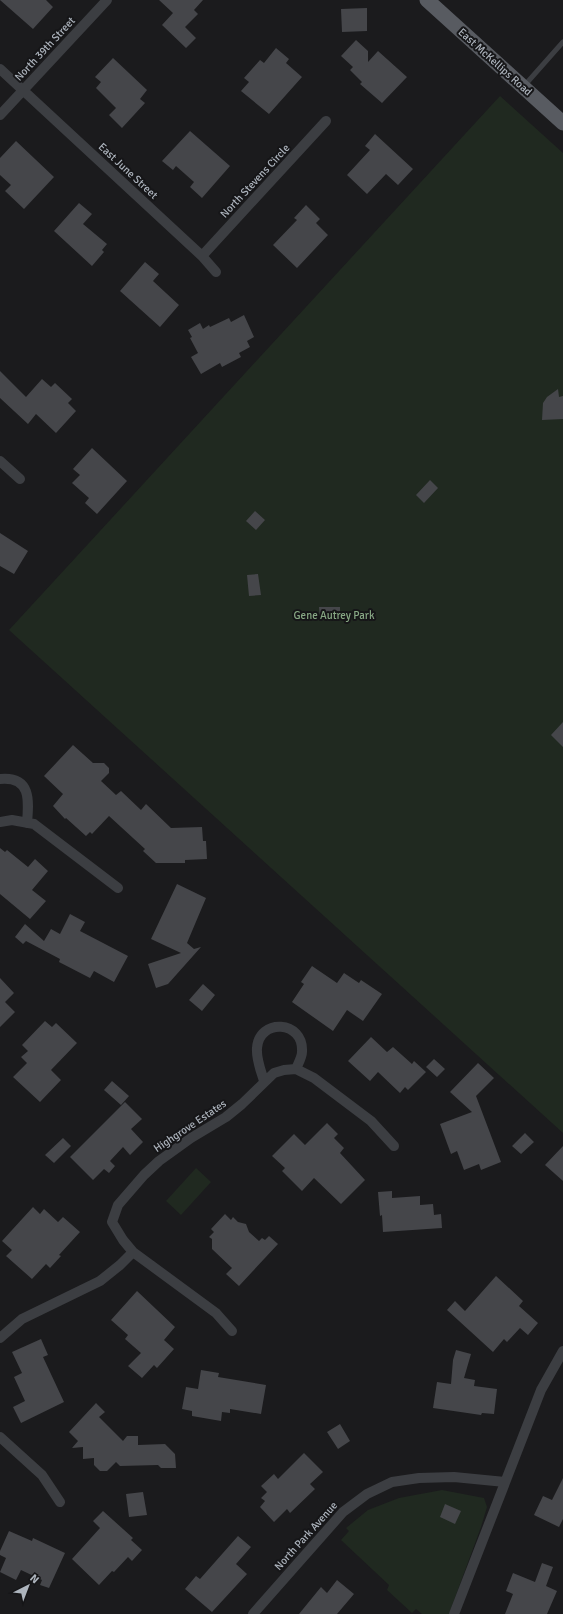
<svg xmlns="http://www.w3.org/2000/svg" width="563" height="1614" viewBox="0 0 563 1614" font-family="Signika,sans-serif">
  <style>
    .green { fill: #202920 }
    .building { fill: #45464a }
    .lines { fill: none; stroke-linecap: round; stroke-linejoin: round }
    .lane { stroke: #3c3e42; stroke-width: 5 }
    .street { stroke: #3c3e42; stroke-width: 10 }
    .primary { stroke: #585b61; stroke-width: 15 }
    .labels { text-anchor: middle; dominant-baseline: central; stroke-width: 4; stroke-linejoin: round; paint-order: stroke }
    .street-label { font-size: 11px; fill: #adb4bd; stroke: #161618 }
    .park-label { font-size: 11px; fill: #87a784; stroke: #161618 }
  </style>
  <rect width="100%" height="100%" fill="#1b1b1d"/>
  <path class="green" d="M500,96l63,57v980l-554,-503z
    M196,1168l15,14 -30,33 -15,-14z
    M442,1490l42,8 3,9 -6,20 -32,87h-27l-6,-5 -4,4 -25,-23 2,-5 -48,-45 8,-9 -3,-3 22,-18 31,-12z"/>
  <path class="building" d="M0,0h46l7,7 -20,22z
    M159,0h44l-9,10 4,4 -13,13 11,11 -10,10 -24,-23 11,-12z
    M367,8v23l-25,1 -1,-23z
    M356,40l12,11v11l10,-11 29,26 -25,26 -22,-19 2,-2 -12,-12 3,-3 -12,-11z
    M276,48l13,11 -3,4 16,14 -33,37 -28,-23 8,-9 -5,-4 16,-18 4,3z
    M113,58l34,32 -7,9 5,4 -23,25 -13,-13 7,-7 -20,-20 5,-6 -6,-5z
    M190,131l40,35 -28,32 -12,-11 4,-5 -18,-16 -3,4 -11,-9z
    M375,134l38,35 -15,16 -12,-11 -19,20 -20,-19 23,-25 -5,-4z
    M16,141l38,36 -30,32 -19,-18 6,-6 -11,-10v-17z
    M79,203l13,11 -9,10 24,20 -5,6 2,2 -12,14 -38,-35z
    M306,205l14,14 -4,4 12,12 -31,33 -24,-23 24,-25 -3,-2z
    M145,262l14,12 -6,7 26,24 -19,22 -40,-36z
    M244,315l10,22 -7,4 3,6 -11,6 2,4 -19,10 -2,-4 -19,11 -10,-17 7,-4 -8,-15 2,-1 -4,-7 12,-7 3,6 6,-4 1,2 19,-9 2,4z
    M0,371l26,26 16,-18 9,8 4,-4 17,16 -4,4 8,8 -20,22 -20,-19 -8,10 -28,-26z
    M558,389l1,8 4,-1v23l-21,1 1,-17 4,-6z
    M92,448l35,33 -30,33 -12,-11 4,-5 -17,-15 8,-8 -7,-6z
    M430,480l8,8 -14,15 -8,-8z
    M255,511l10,9 -9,10 -10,-9z
    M0,533l28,18 -14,23 -14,-8z
    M258,574l3,21 -12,1 -2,-21z
    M319,607h21v12h-20z
    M563,722v25l-12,-12z
    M73,745l20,18h11l5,5v5l-8,8 15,14 5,-4 20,19 5,-6 25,24 31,-1 1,14h3l1,18 -22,1v3h-29l-13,-12 2,-2 -36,-33 -17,18 -2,-2 -4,4 -20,-18 -1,1 -12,-13 10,-12 -19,-18z
    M0,848l5,4 2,-2 21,17 7,-8 13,12 -16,19 14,11 -16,18 -30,-25z
    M177,884l29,14 -19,45 7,6 7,-2 -33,37 -12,4 -8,-24 33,-11 -30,-14z
    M70,914l15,8 -5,9 48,25 -14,26 -20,-11 -4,7 -31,-16 1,-3 -34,-18 -3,3 -8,-7 10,-13 19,17 7,-12 9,5z
    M312,966l25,17 7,-10 15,10 2,-3 21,14 -19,27 -16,-11 -14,21 -41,-29 12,-18 -3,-2z
    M0,978l14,15 -9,9 10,10 -15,15z
    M203,984l12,11 -13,16 -13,-11z
    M45,1021l7,6 4,-4 21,20 -26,27 10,10 -21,22 -27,-25 14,-14 -6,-6 7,-6 -6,-6z
    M371,1037l16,15 6,-5 19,17 2,-3 12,11 -18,18 -3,-3 -5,6 -22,-21 -8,9 -22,-20z
    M434,1059l11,10 -8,8 -11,-10z
    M478,1063l16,15 -18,18 25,66 -20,8 -2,-6 -15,6 -7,-19 -6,3 -11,-30 32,-12 -22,-20z
    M112,1081l17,15 -8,9 -17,-15z
    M125,1102l17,17 -11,10 12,13 -13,13 -7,-8 -13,14 5,5 -6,7 -5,-4 -11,11 -23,-23z
    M327,1123l11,11 -4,4 10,10 -4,5 25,27 -24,24 -27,-26 -12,13 -20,-20 3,-3 -13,-12 22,-22 11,11z
    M525,1133l9,9 -13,12 -9,-8z
    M63,1138l8,8 -17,17 -9,-8z
    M563,1146v35l-18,-16z
    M392,1191v7l28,-2v9l13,-1 1,11 7,-1 1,14 -59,4 -1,-17 -2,1 -2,-24z
    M33,1207l7,7 4,-5 14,13 5,-5 17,15 -21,23 2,1 -11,12 -4,-4 -14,15 -26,-23 6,-6 -10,-9z
    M225,1214l6,6 2,-3 5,5 8,2 3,8 10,9 3,-3 3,2 4,-4 9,8 -39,42 -13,-12 6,-6 -20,-19v-10l-3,-2 5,-5 -3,-3z
    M496,1276l27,25 -4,5 19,17 -10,12 -8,-7 -13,14 -3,-3 -11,13 -46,-42 8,-9 10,10z
    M137,1291l38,36 -11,13 10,9 -17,19 -3,-3 -12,13 -14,-12 13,-13 -16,-14 3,-4 -17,-15z
    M41,1339l7,16 -5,2 21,45 -43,21 -8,-16 12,-6 -11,-24 8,-4 -10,-21z
    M456,1350l15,4 -7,24 11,2 -1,6 23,3 -3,25 -12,-1 -1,2 -48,-7 4,-26 14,2 2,-24z
    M201,1370l18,3 -1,4 48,8 -5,29 -31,-5v4l-8,-1 -1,9 -29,-5v-5l-10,-2 4,-22 12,2z
    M96,1403l9,9 -6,5 24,24 4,-5h11v9l27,-1 10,10 1,14h-15l-3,-3 -38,1 -4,-4 -9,9h-7l-6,-6v-7l-11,1v-12l-11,1 6,-7 -9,-9z
    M340,1424l10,17 -12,8 -11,-17z
    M304,1453l19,19 -13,12 5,5 -25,24 -3,-4 -13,13 -14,-15 5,-6 -4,-3 6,-6 -6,-6 13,-12 4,5z
    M563,1478v41l-4,8 -25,-12 9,-19 9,4z
    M143,1492l4,23 -18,2 -3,-23z
    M445,1504l16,7 -6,13 -15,-7z
    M103,1511l30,27 -2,2 11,10 -10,11 -4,-4 -14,15 -2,-1 -13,14 -27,-26 28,-31 -7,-7z
    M9,1531l23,10 1,-3 32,15 -16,35 -9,-3 2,-5 -21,-10 -5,10 -16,-8 6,-14 -6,-3v-4z
    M238,1536l13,11 -15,17 11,10 -35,38 -27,-23 11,-13 4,3z
    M542,1563l11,4 -7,19 11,5 -10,23h-42l8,-20 -7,-3 7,-18 22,9z
    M337,1580l17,14 -17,20h-38l22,-27 6,6z"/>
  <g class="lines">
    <path class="lane" d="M524,86l39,-44"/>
    <path class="street" d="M0,69l202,187 14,16
      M0,115l107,-115
      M202,256l124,-135
      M0,461l20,18
      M0,779c31,-3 29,21 27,44
      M0,822l12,-2 22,4 84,64
      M264,1081c-3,-10 -8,-22 -7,-33 2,-30 47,-28 45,4 0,5 -4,12 -6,17
      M232,1331l-16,-18 -83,-61 -10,-12 -11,-18 6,-17 26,-30 15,-14 32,-23 35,-21 16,-13 32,-31 10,-3 12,-1 18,9 57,43 23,25
      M0,1338l22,-19 78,-38 20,-16 13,-13
      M0,1437l42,38 18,27
      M253,1614l90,-102 24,-18 25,-12 27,-4 35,-1 51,5
      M454,1614l87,-224 22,-39"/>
    <path class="primary" d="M427,0l136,123"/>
  </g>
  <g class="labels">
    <g class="street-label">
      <text transform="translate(45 49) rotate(-47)">North 39th Street</text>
      <text transform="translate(495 62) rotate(42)">East McKellips Road</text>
      <text transform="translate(128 171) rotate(43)">East June Street</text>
      <text transform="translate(255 181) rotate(-47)">North Stevens Circle</text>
      <text transform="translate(190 1126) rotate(-34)">Highgrove Estates</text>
      <text transform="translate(306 1536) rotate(-48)">North Park Avenue</text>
    </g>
    <g class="park-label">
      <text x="334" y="615">Gene Autrey Park</text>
    </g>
  </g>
  <g transform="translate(28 1586) rotate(42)" stroke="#161618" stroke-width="3" paint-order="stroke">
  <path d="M0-3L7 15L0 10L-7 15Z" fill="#adb4bd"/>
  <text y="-6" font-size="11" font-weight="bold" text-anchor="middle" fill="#adb4bd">N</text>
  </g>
</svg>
